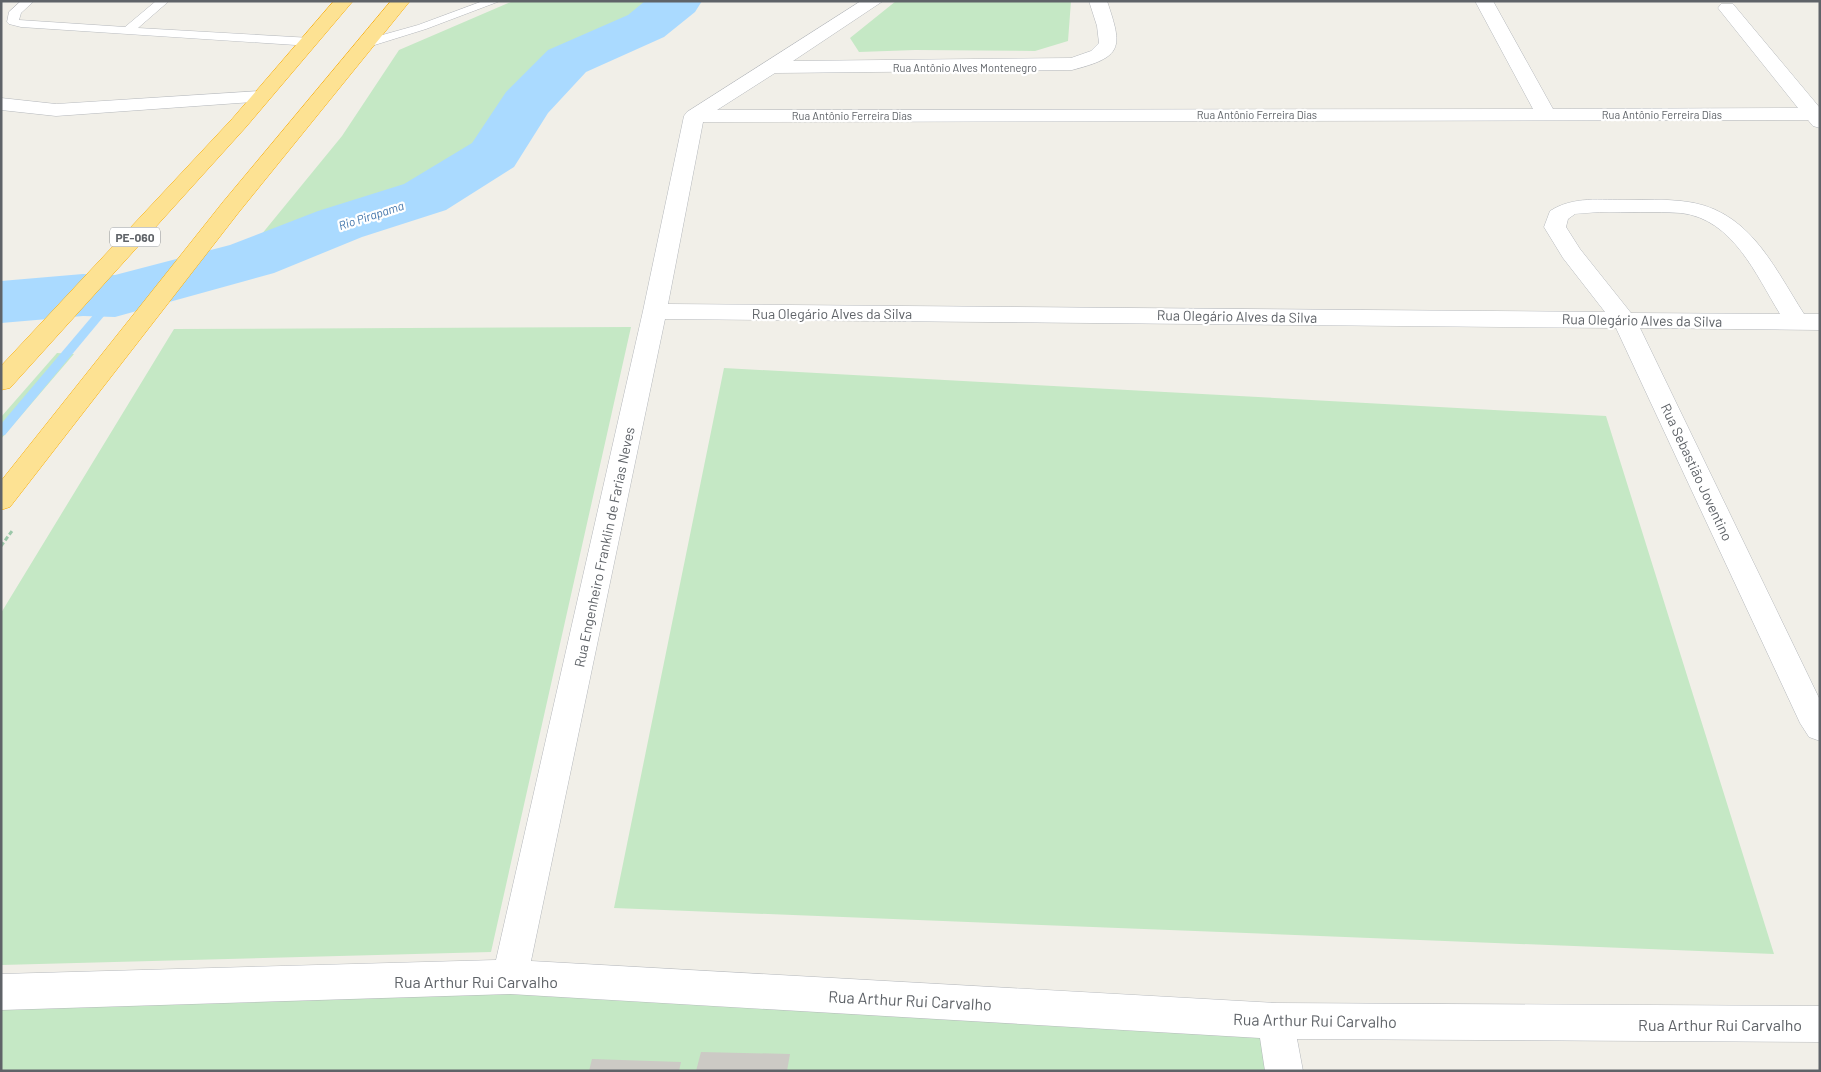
<svg xmlns="http://www.w3.org/2000/svg" width="1821" height="1072" viewBox="0 0 1821 1072" font-family="Barlow,sans-serif">
  <style>
    .green { fill: #c5e8c5 }
    .lines { fill: none; stroke-linecap: round; stroke-linejoin: round }
    .stream { fill: #aadaff; fill-rule: evenodd }
    .river { fill: #aadaff; fill-rule: evenodd }
    .building { fill: #cccac5 }
    .lane-casing { stroke: #b5b8bc; stroke-width: 1 }
    .street-casing { stroke: #b5b8bc; stroke-width: 1 }
    .highway-casing { stroke: #f9ab00; stroke-width: 1 }
    .path { stroke: #9cc7a9; stroke-width: 3; stroke-dasharray: 4.5 2.5; stroke-linecap: butt }
    .lane { fill: #fff; fill-rule: evenodd }
    .street { fill: #fff; fill-rule: evenodd }
    .highway { fill: #fde293; fill-rule: evenodd }
    .labels { text-anchor: middle; dominant-baseline: central; stroke-width: 4.5; stroke-linejoin: round; paint-order: stroke }
    .far-street-label { font-size: 11px; fill: #5f6368; stroke: #fff }
    .far-water-label { font-size: 12px; font-style: italic; fill: #4174aa; stroke: #fff }
    .shield { fill: #fff; stroke: #8f9295; stroke-width: 1 }
    .shield-label { font-size: 12px; font-weight: bold; fill: #5f6368 }
    .street-label { font-size: 14px; fill: #5f6368; stroke: #fff }
    .near-street-label { font-size: 16px; fill: #5f6368; stroke: #fff }
  </style>
  <rect width="100%" height="100%" fill="#f1efe8"/>
  <path class="green" d="M513,1h145l-22,15 -66,31 -37,20 -23,38 -18,19 -25,35 -40,18 -65,23 -59,30 -42,5 81,-99 57,-86z
    M896,1h175l-3,40 -33,10 -120,-1 -56,2 -9,-14z
    M631,327l-140,625 -490,13v-352l173,-284z
    M57,353l17,1 -73,85v-22z
    M724,368l882,48 168,538 -1160,-46z
    M510,977l766,47 7,47h-1282v-79z"/>
  <g class="lines">
    <path class="stream" d="M115,293l5,3 -1,2 -114,137 -4,1v-12l110,-130z"/>
    <path class="river" d="M645,1h57l-7,11 -31,25 -78,35 -38,41 -34,54 -68,43 -84,27 -88,36 -159,44 -32,-1 -82,7v-42l82,-7 32,1 115,-30 88,-34 86,-27 68,-41 34,-51 42,-42 80,-35z"/>
  </g>
  <path class="building" d="M701,1052l89,2 -3,17h-91z
    M592,1059l89,3 -2,9h-90z"/>
  <g class="lines">
    <defs>
      <path id="lane" d="M21,1h13l-13,12 -2,7 106,7 31,-26h13l-31,27 173,10 6,4 -6,4 -290,-19 -12,-3 -2,-2 2,-10z
        M483,1h17l-74,28 -61,19 -6,-4 2,-3 57,-16z"/>
      <path id="street" d="M861,1h22l-90,60 278,-3 20,-7 8,-8 -2,-17 -8,-25h18c16,47 16,56 -35,69l-297,3 -58,37 816,-1 -58,-108h18l60,108 245,-1 -80,-100 3,-4h12l87,104v20l-7,-2 -5,-6 -1105,2 -35,182 937,8 -42,-54 -19,-31 6,-16c23,-15 51,-11 78,-11 17,0 36,-1 53,1 67,6 91,63 123,113h16v16l-180,-2 180,372v41l-11,-4 -9,-14 -184,-395 -951,-9 -134,642 745,42 544,3v36l-523,-3 6,32h-38l-5,-33 -750,-44 -509,16v-36l495,-14 147,-649 41,-195 3,-4zM1600,212c27,1 55,-1 81,1 52,6 75,62 99,101l-149,-1 -51,-64 -14,-22 2,-8 7,-5z
        M260,91l7,2 3,4 -3,4 -211,15 -55,-6v-12l55,6z"/>
      <path id="highway" d="M334,1h19l-107,126 -236,261 -9,2v-24l231,-247z
        M391,1h19l-171,211 -229,295 -9,3v-29l222,-279z"/>
    </defs>
    <use href="#lane" class="lane-casing"/>
    <use href="#street" class="street-casing"/>
    <use href="#highway" class="highway-casing"/>
    <path class="path" d="M1,546l11,-15"/>
    <use href="#lane" class="lane"/>
    <use href="#street" class="street"/>
    <use href="#highway" class="highway"/>
  </g>
  <g class="labels">
    <g class="far-street-label">
      <text x="965" y="67">Rua Antônio Alves Montenegro</text>
      <text x="1257" y="114">Rua Antônio Ferreira Dias</text>
      <text x="1662" y="114">Rua Antônio Ferreira Dias</text>
      <text x="852" y="115">Rua Antônio Ferreira Dias</text>
    </g>
    <g class="far-water-label">
      <text transform="translate(371 215) rotate(-18)">Rio Pirapama</text>
    </g>
    <rect class="shield" x="110" y="227.5" width="50" height="19" rx="4"/>
    <g class="shield-label">
      <text x="135" y="237">PE-060</text>
    </g>
    <g class="street-label">
      <text x="832" y="313">Rua Olegário Alves da Silva</text>
      <text transform="translate(1237 316) rotate(1)">Rua Olegário Alves da Silva</text>
      <text transform="translate(1642 320) rotate(1)">Rua Olegário Alves da Silva</text>
      <text transform="translate(1697 472) rotate(65)">Rua Sebastião Joventino</text>
      <text transform="translate(604 547) rotate(-78)">Rua Engenheiro Franklin de Farias Neves</text>
    </g>
    <g class="near-street-label">
      <text x="476" y="981">Rua Arthur Rui Carvalho</text>
      <text transform="translate(910 1000) rotate(3)">Rua Arthur Rui Carvalho</text>
      <text transform="translate(1315 1020) rotate(1)">Rua Arthur Rui Carvalho</text>
      <text x="1720" y="1024">Rua Arthur Rui Carvalho</text>
    </g>
  </g>
  <rect width="1821" height="1072" fill="none" stroke="#5f6368" stroke-width="5"/>
</svg>
